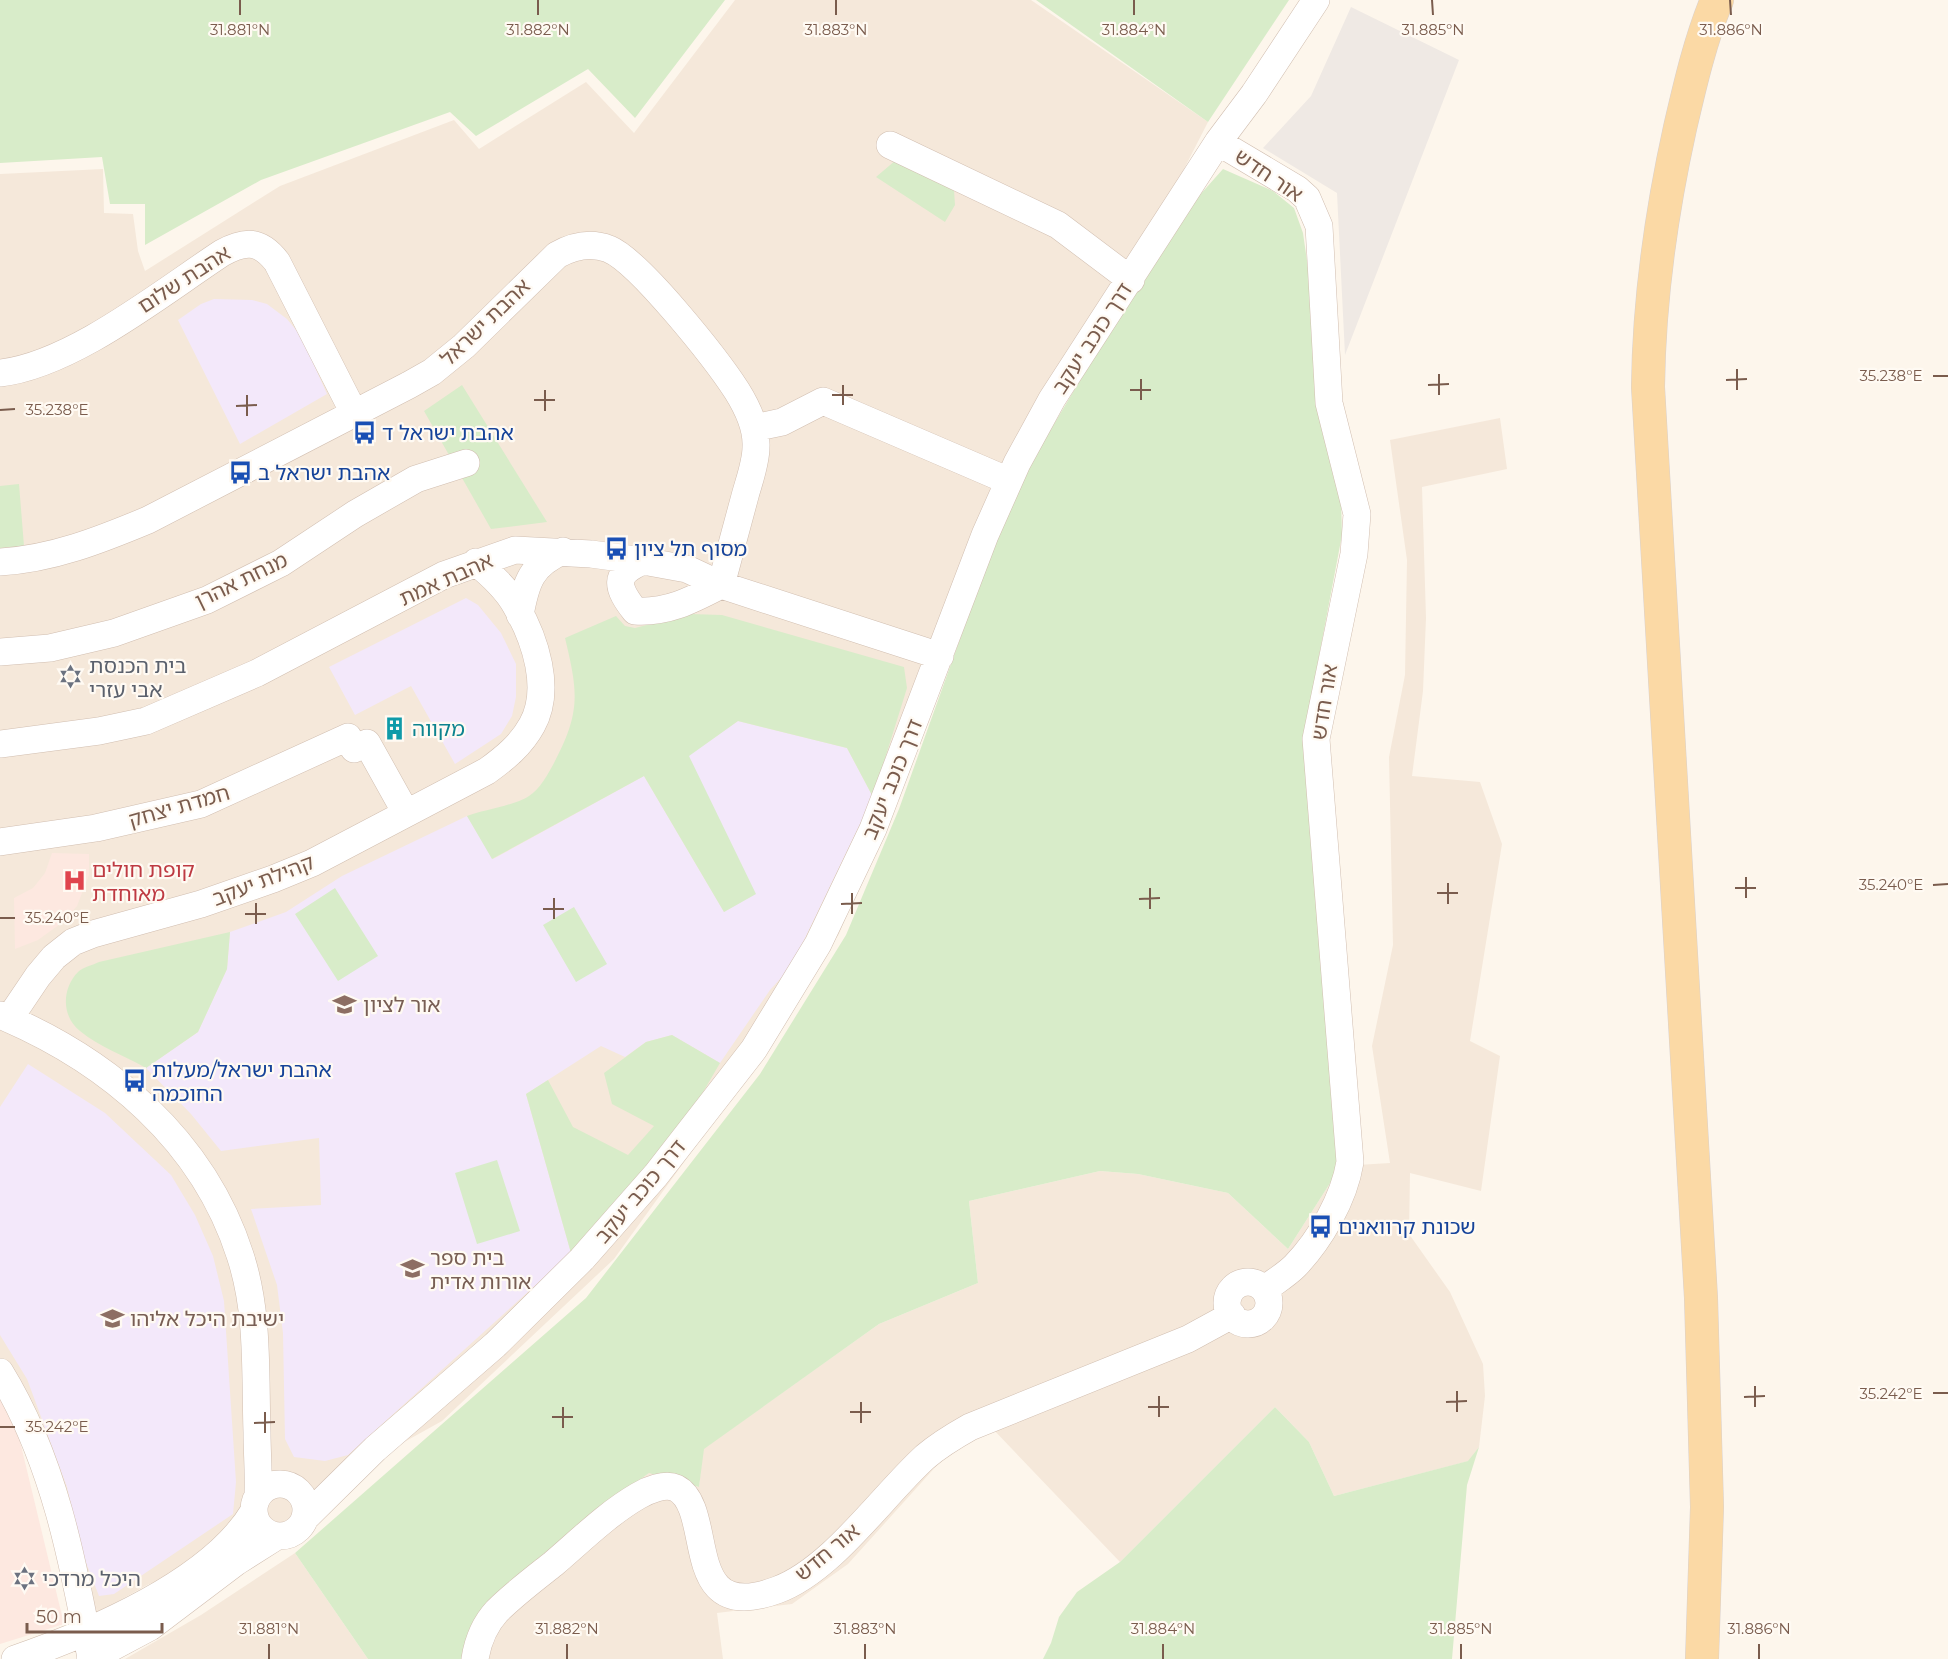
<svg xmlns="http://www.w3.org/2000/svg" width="1948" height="1659" viewBox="0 0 1948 1659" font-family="Montserrat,'Noto Sans Hebrew',sans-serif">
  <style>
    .residential { fill: #f5e8da }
    .commercial { fill: #fde8e0 }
    .industrial { fill: #efe9e4 }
    .education { fill: #f3e8fa }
    .green { fill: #d8ecc9 }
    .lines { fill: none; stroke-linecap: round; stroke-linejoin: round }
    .minor-casing { stroke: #d1beb0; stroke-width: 28 }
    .major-casing { stroke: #dad1cd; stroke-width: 34 }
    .minor { stroke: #fff; stroke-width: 27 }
    .major { stroke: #fbd9a5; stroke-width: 33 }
    .ticks { fill: none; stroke: #7a5c4d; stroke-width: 2 }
    .labels { text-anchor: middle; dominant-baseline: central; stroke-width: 4.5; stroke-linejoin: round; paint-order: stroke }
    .street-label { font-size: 21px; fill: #7a5c4d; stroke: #fffaf3 }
    .transit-label { font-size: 21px; fill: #164399; stroke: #fffaf3; text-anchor: start }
    .worship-label { font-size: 21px; fill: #5b616d; stroke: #fffaf3; text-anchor: start }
    .culture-label { font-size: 21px; fill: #0d838f; stroke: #fffaf3; text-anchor: start }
    .health-label { font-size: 21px; fill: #be3a42; stroke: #fffaf3; text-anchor: start }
    .education-label { font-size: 21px; fill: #785e54; stroke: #fffaf3; text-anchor: start }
    .ticks-label { font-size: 15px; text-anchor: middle; fill: #7a5c4d; stroke: #fffaf3; stroke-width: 4.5; stroke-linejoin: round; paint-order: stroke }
  </style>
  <rect width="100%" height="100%" fill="#fdf6ec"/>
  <path class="residential" d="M735,0h296l177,122 -117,229 -90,158 -94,258 -68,167 -87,134 -138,191 -172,162 -45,25 -107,101 -141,37 -61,34 -88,-235v-1209l103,-5 1,44 29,1 5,37 7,20 135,-85 174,-66 25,29 107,-67 48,51z
    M1500,418l7,51 -85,18 4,131 -3,73 -11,85 68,6 22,62 -32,197 30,15 -19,135 -71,-18 -1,61 41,58 33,72 2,32 -6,51 -10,14 -135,35 -25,-54 -34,-35 -155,155 -129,-135 -52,36 -91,101 -56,40 -75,9 6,46h-258l158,-167 27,-20 49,15 4,-38 176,-125 99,-41 -9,-82 131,-30 38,3 90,19 60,56 53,-83 49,-3 -18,-117 21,-101 -4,-188 16,-82 2,-115 -17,-120z
    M295,1553l73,106h-243l76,-44z"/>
  <path class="commercial" d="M52,853l37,1v21l-12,31 -14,16 -25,18 -23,9 -1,-51 19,-10 12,-15z
    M0,1396l17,33 47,195 -64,20z"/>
  <path class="industrial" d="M1351,7l108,53 -114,295 -8,-162 -74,-45 48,-52z"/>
  <path class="education" d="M214,299l38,1 15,4 20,15 14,17 26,58 -87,50 -62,-124 23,-16z
    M466,598l12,7 23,28 15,31v33l-4,19 -11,18 -46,30 -44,-78 -56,29 -26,-48z
    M738,721l109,27 26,49 -82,170 -21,23 -50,73 -48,-28 -26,7 -21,15 -24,-11 -75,48 45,159 -223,202 -23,6 -31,-4 -9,-18 -2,-106 -6,-48 -26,-76 70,-4 -2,-67 -98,13 -30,-37 -45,-46 52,-36 29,-63 3,-37 56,-20 56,-36 125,-60 26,43 151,-83 80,136 31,-18 -67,-138z
    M28,1064l77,49 66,62 24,40 18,41 11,45 12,181 -3,32 -119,80 -15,2 -16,-41 -16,-68 -40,-108 -27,-44v-228z"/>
  <path class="green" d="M0,0h725l-90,118 -47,-49 -112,67 -26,-24 -189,68 -116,65v-41h-35l-8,-47 -102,6z
    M1036,0h253l-81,122z
    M896,160l58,30 1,15 -10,17 -69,-45z
    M1223,169l50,22 21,17 9,25 38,266 1,36 -33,174 32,457 -53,83 -60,-56 -90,-19 -38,-3 -131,30 9,82 -99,41 -175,125 -5,38 -50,-14 -26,19 -158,167h-97l-73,-106 291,-255 174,-224 86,-139 53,-126 94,-262 33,-76 99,-166 65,-99z
    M462,385l85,137 -56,7 -67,-118z
    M19,484l5,62 -24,2v-62z
    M690,614l32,1 182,52 3,21 -34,109 -26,-49 -109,-27 -49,35 67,138 -32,18 -80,-136 -152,83 -25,-43c16,-6 49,-11 62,-20 11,-7 19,-22 25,-33 27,-51 24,-71 11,-125l51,-22 9,10 10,2z
    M335,888l43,68 -40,25 -43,-67z
    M574,907l33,57 -31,18 -33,-57z
    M230,932l-3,37 -29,63 -52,36c-21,-12 -48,-22 -66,-37 -19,-15 -18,-43 -2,-59 5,-5 15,-7 21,-10z
    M672,1035l48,28 -32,55 -47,57 -70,78 -45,-159 22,-14 25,47 55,28 26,-29 -42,-22 -8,-31 42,-31z
    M497,1160l23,71 -43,13 -22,-71z
    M1275,1407l34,35 25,54 134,-35 11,-14 -12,38 -15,174h-409l8,-16 8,-26 18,-25 43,-30z"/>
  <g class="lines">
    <defs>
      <path id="minor" d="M1218,142l79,47 10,9 12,28 10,177 28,111 -3,40 -38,185 34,423c-6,37 -30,78 -55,104 -9,9 -21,16 -30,23
        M890,145l168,80 73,55
        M0,373c72,-8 161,-80 222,-120 23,-13 38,-13 55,9l77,151
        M754,428l28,-6 41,-21 186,80
        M0,562c52,-3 100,-22 148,-42l261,-135 23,-13 32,-26 93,-91c16,-9 34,-13 52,-6 31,13 108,111 128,142 10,16 20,37 19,56 0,16 -7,34 -11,49 -8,30 -16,59 -24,89 -29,15 -53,28 -86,26 -18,-23 -23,-37 8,-50
        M520,615c6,-33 11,-50 43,-64
        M0,652l50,-4 64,-15 93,-33 74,-37 74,-49 61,-35 50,-16
        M0,744l99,-13 47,-10 111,-48 187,-98 71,-25 76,4 52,7 44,8 34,16 219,71
        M0,842l96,-14 105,-24 147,-67 6,12 13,-6 39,70
        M0,1015c109,46 203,125 240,240 19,57 15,118 17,177 0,21 2,42 1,64
        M9,1019l29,-43 16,-19 19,-15 20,-8 108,-30 72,-25 39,-16 175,-92c18,-13 34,-26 45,-46 20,-36 3,-86 -16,-119 -9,-17 -25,-31 -40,-44
        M1227 1303a21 21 0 1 1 42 0a21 21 0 1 1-42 0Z
        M0,1372c53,86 73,188 91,286
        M254 1510a26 26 0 1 1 52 0a26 26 0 1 1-52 0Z
        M305,1518l70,-69 120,-104 87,-86 74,-84 98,-126 64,-105 55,-115 112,-294 32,-72 35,-64 166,-257 36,-48 62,-94
        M15,1659c76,-26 197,-77 239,-148
        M90,1659l60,-32 86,-65 41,-26
        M475,1659c3,-19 9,-34 22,-48 17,-17 37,-32 56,-47 27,-23 54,-50 85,-68 10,-6 27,-13 38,-8 41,21 2,139 101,102 55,-20 105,-94 148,-133 14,-12 29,-21 45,-30l218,-88 44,-24"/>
      <path id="major" d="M1702,1659l5,-152 -6,-209 -53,-911c1,-88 13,-173 32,-259 10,-43 20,-87 37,-128"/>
    </defs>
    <use href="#minor" class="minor-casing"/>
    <use href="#major" class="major-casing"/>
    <use href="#minor" class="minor"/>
    <use href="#major" class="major"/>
  </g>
  <path class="ticks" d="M240,0v15M538,0v15M836,0v15M1134,0v15M1432,0l1,15M1730,0l1,15M1737,369v21M1439,374v21M1933,376h15M1141,379v21M1726,380l21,-1M843,385v20M1428,385l21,-1M545,390v21M1130,390h21M247,395v21M832,395h21M534,400h21M236,406l21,-1M0,410l15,-1M1746,877v21M1448,883v21M1933,885l15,-1M1150,888v21M1735,888h21M852,893v21M1437,893h21M554,898v21M1139,899l21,-1M256,903v21M841,904l21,-1M543,909h21M245,914h21M0,918h15M1755,1386v21M1457,1391v21M1933,1393h15M1159,1396v21M1744,1397l21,-1M861,1402v21M1446,1402l21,-1M563,1407v21M1148,1407h21M265,1412v21M850,1412h21M552,1417h21M254,1423l21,-1M0,1427h15M269,1644v15M567,1644v15M865,1644v15M1163,1644v15M1461,1644v15M1759,1644v15"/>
  <defs>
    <symbol id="bus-bare" viewBox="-9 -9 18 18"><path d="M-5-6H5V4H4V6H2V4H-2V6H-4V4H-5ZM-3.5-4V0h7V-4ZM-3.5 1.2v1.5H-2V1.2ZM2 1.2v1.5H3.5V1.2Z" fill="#1a4fb4" stroke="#fffaf3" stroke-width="2.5" paint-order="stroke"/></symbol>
    <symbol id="synagogue-bare" viewBox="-9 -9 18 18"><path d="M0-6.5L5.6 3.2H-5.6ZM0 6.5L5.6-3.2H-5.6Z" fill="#6b7280" stroke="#fffaf3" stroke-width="2.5" paint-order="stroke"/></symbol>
    <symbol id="building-bare" viewBox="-9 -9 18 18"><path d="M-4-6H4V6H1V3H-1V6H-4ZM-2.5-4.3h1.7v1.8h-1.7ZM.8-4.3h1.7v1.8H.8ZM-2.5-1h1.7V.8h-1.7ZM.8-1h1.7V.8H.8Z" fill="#0f9aa8" stroke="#fffaf3" stroke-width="2.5" paint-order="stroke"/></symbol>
    <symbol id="hospital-bare" viewBox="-9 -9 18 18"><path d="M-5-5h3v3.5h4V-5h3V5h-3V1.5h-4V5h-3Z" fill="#e0444e" stroke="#fffaf3" stroke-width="2.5" paint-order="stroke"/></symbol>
    <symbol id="school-bare" viewBox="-9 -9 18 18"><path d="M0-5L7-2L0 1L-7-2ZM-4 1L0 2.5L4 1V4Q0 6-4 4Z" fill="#8d6e63" stroke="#fffaf3" stroke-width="2.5" paint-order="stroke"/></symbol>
    <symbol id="university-bare" viewBox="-9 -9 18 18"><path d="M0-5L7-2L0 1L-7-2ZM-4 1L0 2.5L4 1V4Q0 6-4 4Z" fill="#8d6e63" stroke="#fffaf3" stroke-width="2.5" paint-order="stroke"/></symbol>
  </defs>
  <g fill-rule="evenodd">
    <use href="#bus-bare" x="348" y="416" width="33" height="33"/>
    <use href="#bus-bare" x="224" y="456" width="33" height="33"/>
    <use href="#bus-bare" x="600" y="532" width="33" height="33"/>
    <use href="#synagogue-bare" x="54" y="660" width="33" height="33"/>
    <use href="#building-bare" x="378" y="712" width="33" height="33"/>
    <use href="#hospital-bare" x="58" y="864" width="33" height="33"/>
    <use href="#school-bare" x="328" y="988" width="33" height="33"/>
    <use href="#bus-bare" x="118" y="1064" width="33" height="33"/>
    <use href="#bus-bare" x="1304" y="1210" width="33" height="33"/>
    <use href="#school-bare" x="396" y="1252" width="33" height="33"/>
    <use href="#university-bare" x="96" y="1302" width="33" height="33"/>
    <use href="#synagogue-bare" x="8" y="1562" width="33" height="33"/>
  </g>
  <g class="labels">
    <g class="street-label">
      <text transform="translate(1269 175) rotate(34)">אור חדש</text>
      <text transform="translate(184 279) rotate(-33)">אהבת שלום</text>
      <text transform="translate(485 322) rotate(-44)">אהבת ישראל</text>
      <text transform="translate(1092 338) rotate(-57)">דרך כוכב יעקב</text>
      <text transform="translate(446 579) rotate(-24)">אהבת אמת</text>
      <text transform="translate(241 580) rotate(-26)">מנחת אהרן</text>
      <text transform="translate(1324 702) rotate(-81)">אור חדש</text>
      <text transform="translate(892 779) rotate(-68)">דרך כוכב יעקב</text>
      <text transform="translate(179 806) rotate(-16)">חמדת יצחק</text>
      <text transform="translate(263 880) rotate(-21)">קהילת יעקב</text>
      <text transform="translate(640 1191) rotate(-50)">דרך כוכב יעקב</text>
      <text transform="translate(827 1552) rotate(-40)">אור חדש</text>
    </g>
    <g class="transit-label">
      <text x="382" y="432">אהבת ישראל ד</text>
      <text x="258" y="472">אהבת ישראל ב</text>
      <text x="634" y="548">מסוף תל ציון</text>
      <text x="152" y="1069">אהבת ישראל/מעלות<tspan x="152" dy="24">החוכמה</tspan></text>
      <text x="1338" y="1226">שכונת קרוואנים</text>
    </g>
    <g class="worship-label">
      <text x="89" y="665">בית הכנסת<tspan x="89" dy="24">אבי עזרי</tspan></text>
      <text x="42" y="1578">היכל מרדכי</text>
    </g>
    <g class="culture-label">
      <text x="412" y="728">מקווה</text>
    </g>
    <g class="health-label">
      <text x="92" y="869">קופת חולים<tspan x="92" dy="24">מאוחדת</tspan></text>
    </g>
    <g class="education-label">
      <text x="363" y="1004">אור לציון</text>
      <text x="430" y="1257">בית ספר<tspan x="430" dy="24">אורות אדית</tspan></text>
      <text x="130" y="1318">ישיבת היכל אליהו</text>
    </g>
  </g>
  <g class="ticks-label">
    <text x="240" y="35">31.881°N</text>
    <text x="538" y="35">31.882°N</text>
    <text x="836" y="35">31.883°N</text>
    <text x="1134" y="35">31.884°N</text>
    <text x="1433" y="35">31.885°N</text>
    <text x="1731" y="35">31.886°N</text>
    <text x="1891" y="381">35.238°E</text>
    <text x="57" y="415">35.238°E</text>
    <text x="1891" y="890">35.240°E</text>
    <text x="57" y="923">35.240°E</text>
    <text x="1891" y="1399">35.242°E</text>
    <text x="57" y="1432">35.242°E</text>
    <text x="269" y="1634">31.881°N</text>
    <text x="567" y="1634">31.882°N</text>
    <text x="865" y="1634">31.883°N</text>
    <text x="1163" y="1634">31.884°N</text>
    <text x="1461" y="1634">31.885°N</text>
    <text x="1759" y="1634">31.886°N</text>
  </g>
  <path d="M27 1623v9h135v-9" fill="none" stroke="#7a5c4d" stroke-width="3"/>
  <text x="36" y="1623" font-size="18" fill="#7a5c4d" stroke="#fffaf3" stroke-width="4.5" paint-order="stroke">50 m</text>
</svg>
